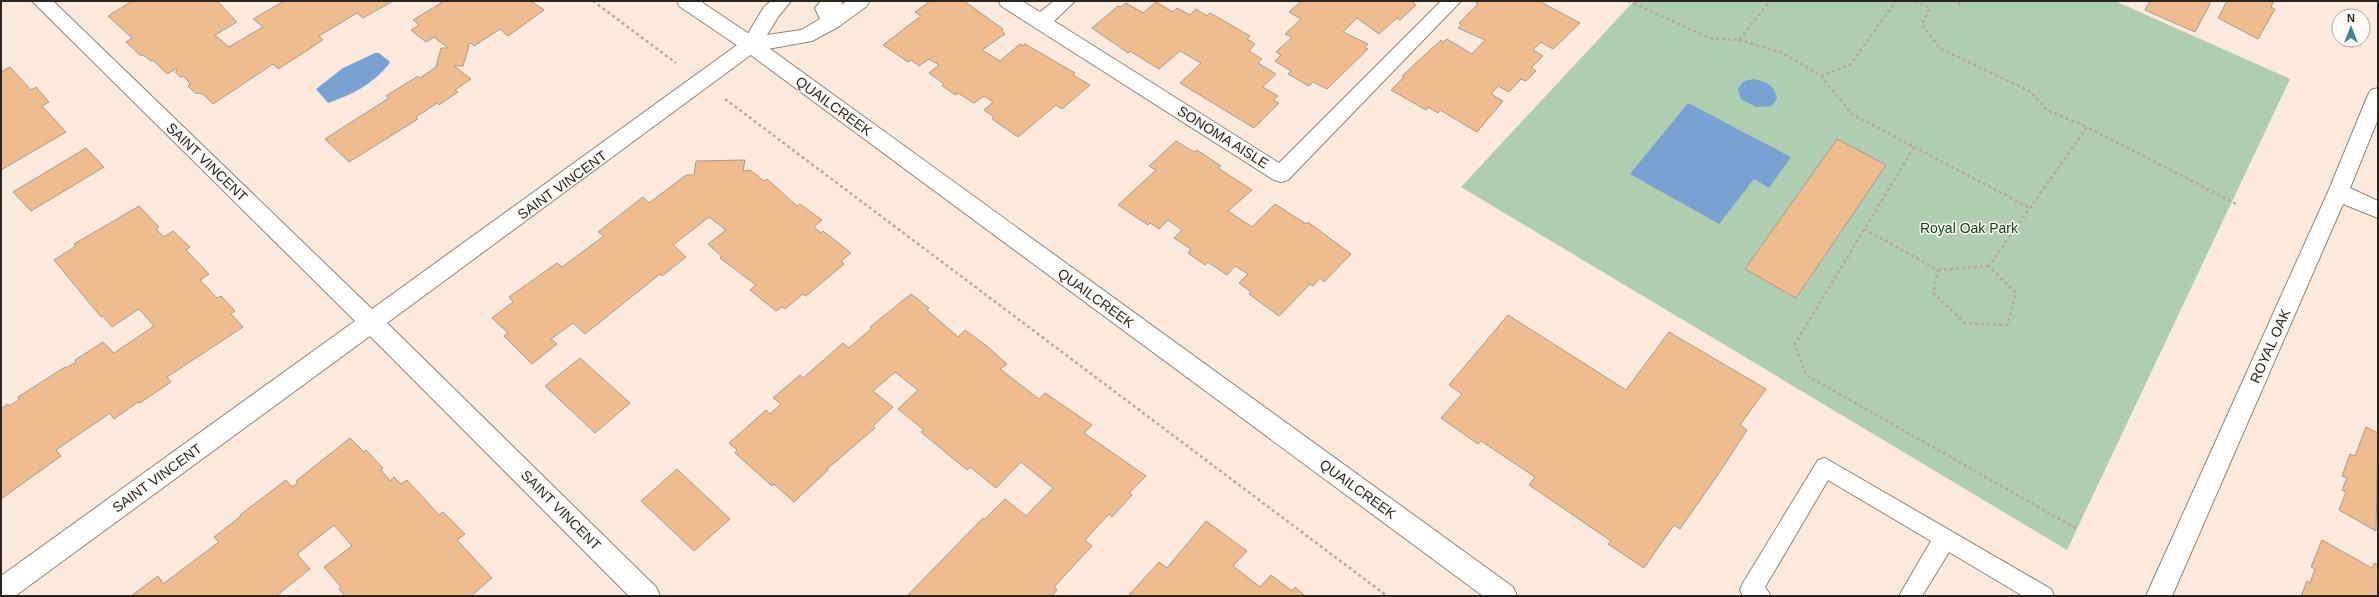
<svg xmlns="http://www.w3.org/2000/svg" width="2379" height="597" viewBox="0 0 2379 597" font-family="Helvetica,sans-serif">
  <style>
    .green { fill: #aeceaf }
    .water { fill: #79a2d2 }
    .building { fill: #efbc8f; stroke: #aa9a8c }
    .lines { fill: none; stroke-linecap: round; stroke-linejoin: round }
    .service-casing { stroke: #938376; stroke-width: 2 }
    .minor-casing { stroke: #938376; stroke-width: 2 }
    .tertiary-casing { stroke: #938376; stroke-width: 2 }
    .path { stroke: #b5a89d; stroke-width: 2.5; stroke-dasharray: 3 3; stroke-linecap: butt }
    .service { fill: #fff; fill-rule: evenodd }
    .minor { fill: #fff; fill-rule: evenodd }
    .tertiary { fill: #fff; fill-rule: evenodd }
    .labels { text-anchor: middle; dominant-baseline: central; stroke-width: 3; stroke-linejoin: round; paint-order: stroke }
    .street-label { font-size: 14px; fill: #2b2520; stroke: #fefaf7 }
    .park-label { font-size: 14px; fill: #0e4316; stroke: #fefaf7 }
  </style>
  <rect width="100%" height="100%" fill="#fbeadc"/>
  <path class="green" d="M1634,1h481l175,78 -223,471 -606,-363z"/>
  <path class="water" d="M375,53h4l11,9 -1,2c-16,20 -37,31 -61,39l-12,-14 27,-21z
    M1754,79c12,2 21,7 23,19l-5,8 -16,1 -15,-8 -3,-9c3,-9 8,-10 16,-11z
    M1688,103l103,54 -22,31 -15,-9 -35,45 -89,-50z"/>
  <path class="building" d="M132,1h85l20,21 -22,13 14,12 34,-20 -10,-8 31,-18h109l-30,17 -6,-5 -38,23 4,4 -23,15 -22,14 -5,-5 -60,40 -10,-10 -8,-1 -7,-7 2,-1 -1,-3 -6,-6 -3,1 -5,-5 2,-1 -1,-2 -9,5 -14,-14 -2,1 -8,-6 -2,1 -15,-14 6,-4 -24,-22z
    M439,1h92l13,9 -36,26 -8,-7 -26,17 -3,-3 -4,3h2l-6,20h-9l17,13 -16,11 3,2 -19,13 -2,-2 -21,14 2,2 -69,43 -24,-23 64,-41 -3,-2 32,-20 2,2 16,-11 5,-19h7l-14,-11 -8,5 -15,-12 8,-5 -6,-5 28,-17z
    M930,1h34l39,28 -1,2 3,3 -23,16 18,11 20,-17 3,2 2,-2 50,29 -2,2 17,10 -28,24 -6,-4 -38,32 -26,-18 2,-2 -10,-7 9,-8 -9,-6 -10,7 -16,-10 -2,2 -14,-9 2,-2 -15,-11 10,-8 -10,-6 -10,7 -8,-6 -3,2 -25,-17 38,-29 -6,-4z
    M1301,1h114l-2,2 3,2 -16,15 -3,-2 -18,16 -22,-16 -14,14 25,12 -3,4 3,1 -41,40 -14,-7 -4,4 -21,-12 3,-3 -16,-10 6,-6 -5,-3 16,-15 -7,-3 16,-15 -12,-7z
    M1478,1h61l41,22 -27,26 -12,-7 -8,8 10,6 -12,12 5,3 -10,10 -5,-2 -12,13 -11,-6 -7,8 12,7 -26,31 -37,-22 -2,3 -10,-6 -2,3 -35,-20 13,-13 -2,-1 39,-36 2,2 4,-3 25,15 13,-14 -27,-12 4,-3 -3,-2 19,-19 -2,-1z
    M2150,1h60v3l-15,28 -50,-22z
    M2227,1h47l-3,6 4,2 -17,30 -40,-21z
    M1156,2l17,10 4,-4 13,7 6,-6 11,7 3,-3 40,23 -3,3 8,5 -6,7 13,8 -4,4 18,11 -13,13 15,9 -5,4 6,3 -25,25 -74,-45 21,-20 -21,-12 -21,18 -29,-18 -2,2 -36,-25 26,-22 3,1 5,-4 17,10z
    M10,67l21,23 5,-3 13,15 -7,4 24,26 -65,38v-98z
    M1837,139l49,26 -90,133 -51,-29z
    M1176,141l18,11 3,-2 24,16 -3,2 34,22 -24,21 24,16 23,-23 31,20 2,-2 43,32 -27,28 -4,-4 -7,8 -3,-2 -31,32 -30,-22 2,-2 -12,-9 9,-9 -13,-8 -8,9 -19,-13 -3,3 -17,-12 3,-4 -17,-11 8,-8 -14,-10 -9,9 -9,-6 -2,2 -30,-20 38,-35 -7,-4z
    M86,148l18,19 -73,44 -18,-19z
    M745,160l-2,11 7,-1 14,11 3,-2 30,27 3,-2 22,16 -8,7 7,6 2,-2 28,22 -10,8 3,3 -38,32 -3,-2 -18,15 -3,-2 -6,4 -26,-21 6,-5 -36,-27 2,-1 -14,-13 18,-14 -17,-13 -36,28 13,12 -24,19 -2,-2 -75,60 -12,-11 -22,16 6,5 -25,20 -28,-28 4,-3 -16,-15 21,-16 -4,-5 48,-34 5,4 42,-31 -6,-4 45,-35 6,6 37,-28h8l2,-14z
    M139,206l20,21 -3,2 8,8 9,-6 17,16 -4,3 23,24 -9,6 17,18 4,-2 14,15 -4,3 12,13 -76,50 4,5 -31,21 -2,-1 -24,17 -4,-6 -54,37 5,6 -60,43v-90l7,-5 1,2 10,-6 -1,-3 47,-30 1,1 10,-6 -1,-2 28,-18 11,11 40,-27 -15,-17 -27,18 -9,-11 -2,1 -47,-57 22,-14 -2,-2z
    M911,294l18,14 -2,2 31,27 7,-7 23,17 19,17 -7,5 39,30 6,-6 47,32 -8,8 62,43 -17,17 3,2 -20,22 -3,-3 -24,26 7,6 -38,41 3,3 -5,6h-145l76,-78 2,1 20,-20 21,17 27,-28 -32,-26 -25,26 -26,-21 -3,3 -46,-38 3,-2 -26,-21 20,-19 -23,-18 -22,19 20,16 -20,19 2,2 -48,41 1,1 -34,32 -20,-18 -2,2 -37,-33 2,-3 -8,-7 37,-33 4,4 11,-10 -8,-6 27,-23 3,3 40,-35 6,5 23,-20 -2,-1z
    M1508,315l118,75 43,-58 97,57 -26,36 7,5 -26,40 -41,59 -6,-4 -30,43 -36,-24 3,-3 -82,-56 6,-8 -54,-36 -3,3 -37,-26 21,-24 -13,-9z
    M580,358l50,45 -35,30 -50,-47z
    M2366,427l12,6 -2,98 -37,-21 7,-18 -4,-2 5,-12 -5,-2 8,-22 5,2z
    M350,438l14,14 2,-2 17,18 -2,2 9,11 4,-4 7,7 6,-4 32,35 4,-3 22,22 -8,6 35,38 -21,18h-126l-6,-7 2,-2 -17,-20 28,-21 -18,-21 -37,29 13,15 -34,27h-145l27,-20 5,8 56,-42 -5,-5 27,-21 -1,-1 46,-35 6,7 6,-4 -2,-2z
    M677,469l53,50 -36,32 -53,-50z
    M1206,521l41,30 -14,15 27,21 11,-12 21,16 3,-4 10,9h-177l31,-34 8,6z
    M2322,540l50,28 3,-5 3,2v31h-77l6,-15 3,2 5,-14 -4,-2z"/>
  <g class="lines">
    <defs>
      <path id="service" d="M1825,458l226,131 3,7h-31l-74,-44 -27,44h-23l32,-55 -103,-61 -63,107 6,9h-28l-3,-6 3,-7 75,-123z"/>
      <path id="minor" d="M32,1h21l319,308 372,-269 20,-33 7,-6h20l-13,16 -11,18 34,-5 19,-11 -5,-11 6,-7h22l-2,4 6,-4h22l-2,5 -29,21 -26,14 -56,10 -369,272 269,264 4,9h-31l-259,-260 -355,260h-14v-20l354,-255z
        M999,1h23l18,11 14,-11h21l-21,20 225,142 162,-162h20l-173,179 -7,2 -7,-2 -240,-153 -33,-21z"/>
      <path id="tertiary" d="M677,1h23l58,39 755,547 4,9h-34l-739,-546 -65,-44z
        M2378,88v31l-28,69 28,13v17l-35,-14 -171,392h-26l182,-404 40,-97 3,-5z"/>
    </defs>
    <use href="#service" class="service-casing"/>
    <use href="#minor" class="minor-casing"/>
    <use href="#tertiary" class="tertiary-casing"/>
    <path class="path" d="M593,1l83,62
      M1628,1l82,37 29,2 31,-39
      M1915,1l15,7 -8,16 17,24 92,44 16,18 40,17
      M1953,1l7,3
      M1739,40l44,13 38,23 31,38 62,33 -119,197 11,31 271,154
      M1821,76l29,-11 46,-64
      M725,99l662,497
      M1914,147l116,61
      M1864,229l74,41 -5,23 32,30 42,2 9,-32 -27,-27 98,-139 149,77
      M1938,270l51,-4"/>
    <use href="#service" class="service"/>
    <use href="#minor" class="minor"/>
    <use href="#tertiary" class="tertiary"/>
  </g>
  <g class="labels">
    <g class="street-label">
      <text transform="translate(834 106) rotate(36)">QUAILCREEK</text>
      <text transform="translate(1223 137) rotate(32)">SONOMA AISLE</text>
      <text transform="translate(207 162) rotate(44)">SAINT VINCENT</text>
      <text transform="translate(562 185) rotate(-36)">SAINT VINCENT</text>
      <text transform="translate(1096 298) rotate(36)">QUAILCREEK</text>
      <text transform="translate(2270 346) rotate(-66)">ROYAL OAK</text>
      <text transform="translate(157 478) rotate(-36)">SAINT VINCENT</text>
      <text transform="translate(1358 489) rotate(36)">QUAILCREEK</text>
      <text transform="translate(561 510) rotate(45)">SAINT VINCENT</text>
    </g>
    <g class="park-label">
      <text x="1969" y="228">Royal Oak Park</text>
    </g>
  </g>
  <rect width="2379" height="597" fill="none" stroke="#2b2520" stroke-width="4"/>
  <g transform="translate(2351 28)"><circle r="19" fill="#fefaf7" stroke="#aaa5a1"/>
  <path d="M0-3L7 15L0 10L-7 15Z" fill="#3f858f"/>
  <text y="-6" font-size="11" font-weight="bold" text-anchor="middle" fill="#2b2520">N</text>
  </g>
</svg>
